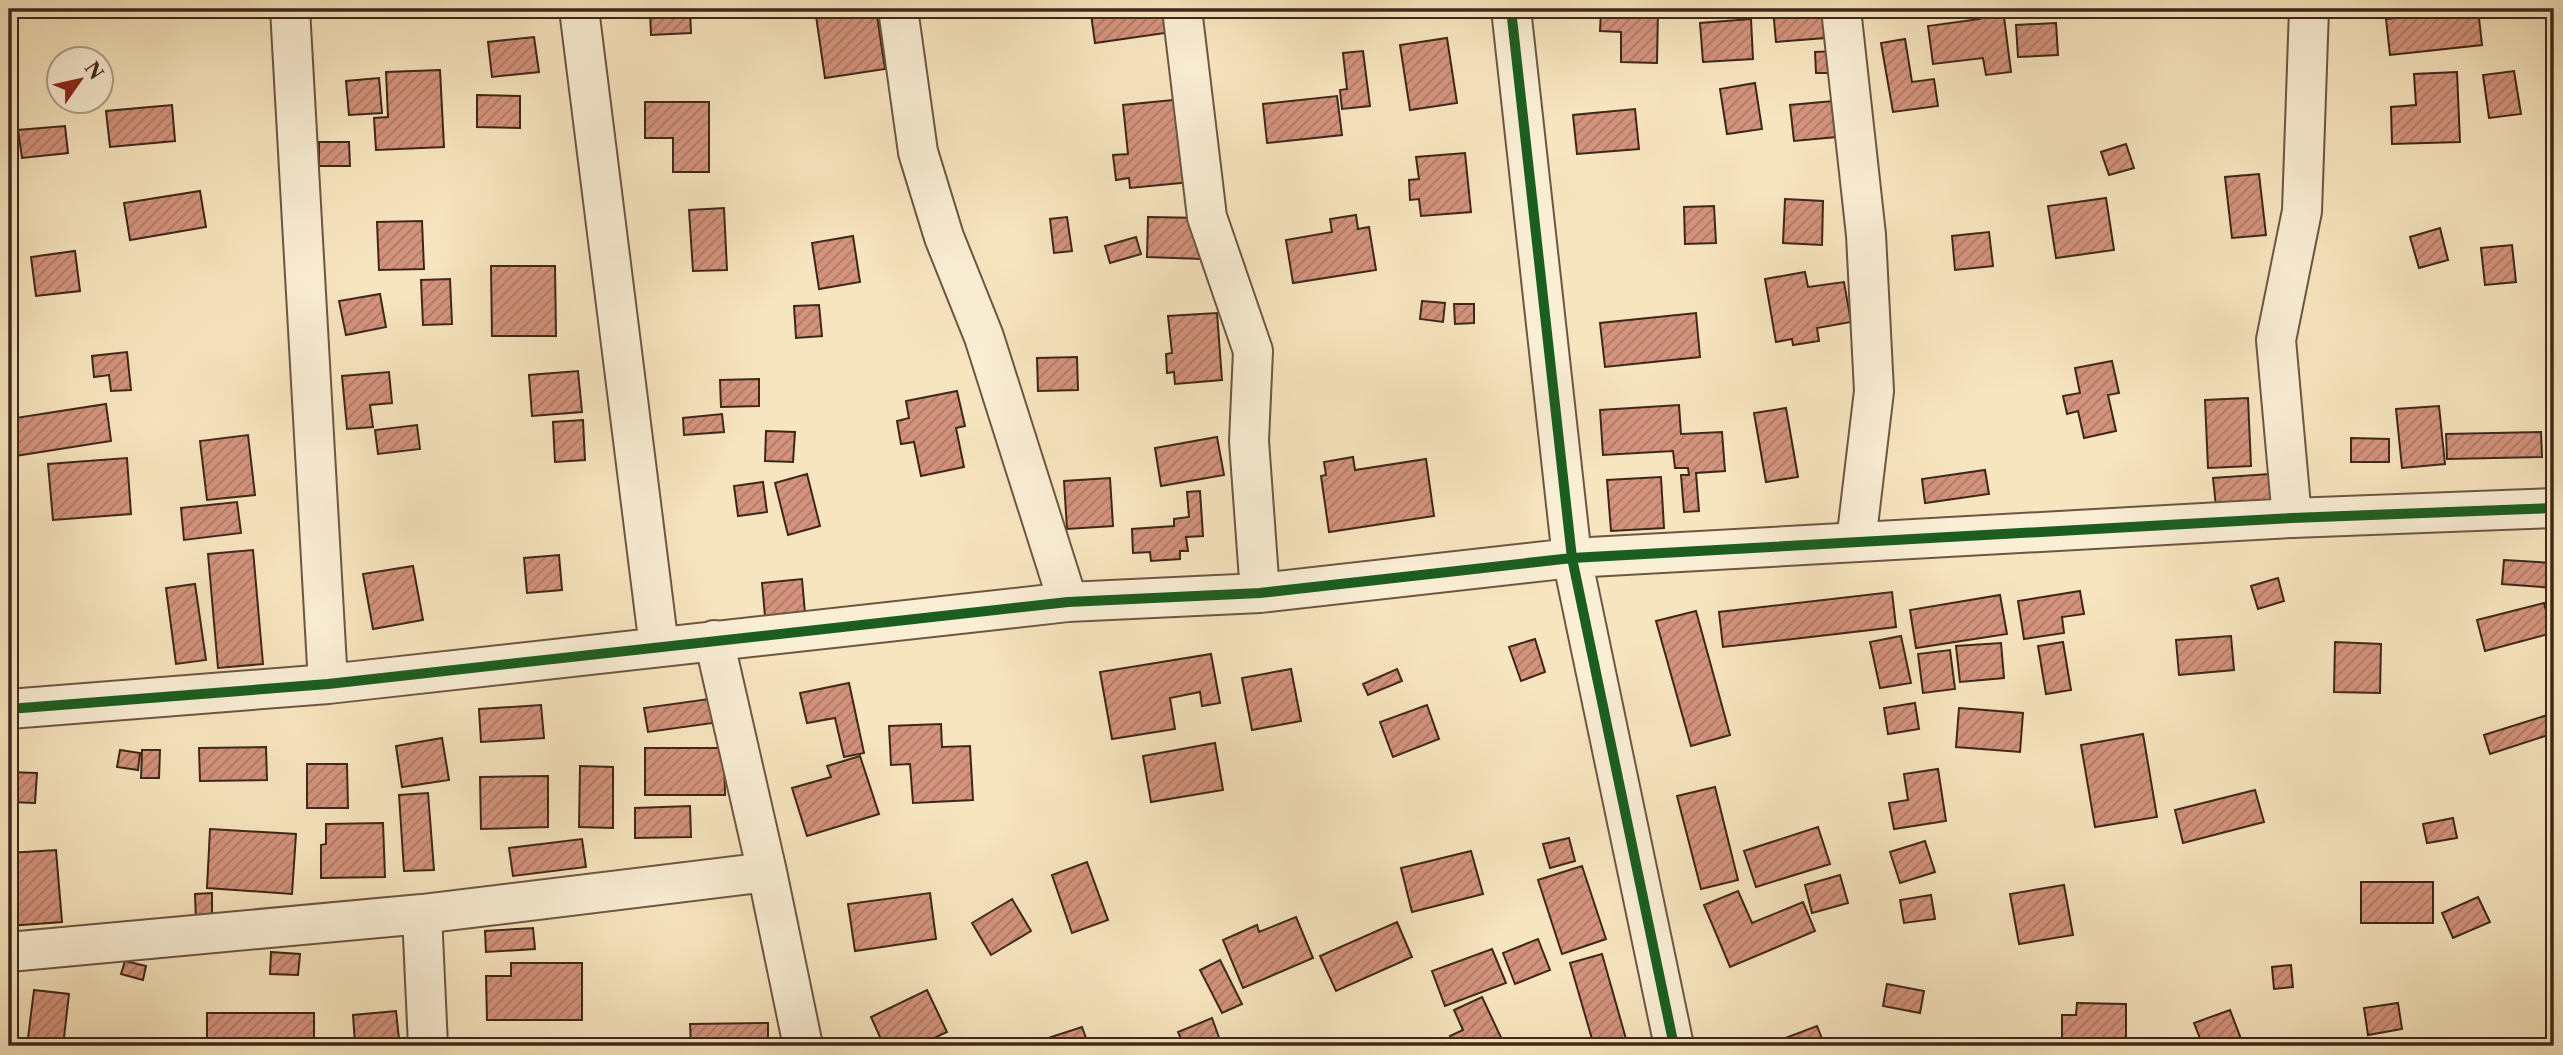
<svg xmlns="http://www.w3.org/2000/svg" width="2563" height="1055" viewBox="0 0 2563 1055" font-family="'Libre Caslon Text',serif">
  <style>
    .building { fill: url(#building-hatch); stroke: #3f2718; stroke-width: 2 }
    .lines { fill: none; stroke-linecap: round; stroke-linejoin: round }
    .street-casing { stroke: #6d5642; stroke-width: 42 }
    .street { stroke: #faeed5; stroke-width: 38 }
    .cycleway-casing { stroke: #faeed5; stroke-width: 15 }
    .cycleway { stroke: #1b5e20; stroke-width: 10 }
  </style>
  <defs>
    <pattern id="building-hatch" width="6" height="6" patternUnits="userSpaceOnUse" patternTransform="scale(1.75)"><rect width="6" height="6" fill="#d4937d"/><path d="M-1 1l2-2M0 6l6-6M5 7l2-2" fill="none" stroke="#ad7865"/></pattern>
  </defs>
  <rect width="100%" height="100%" fill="#f7e5bf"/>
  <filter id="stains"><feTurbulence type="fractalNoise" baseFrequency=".00286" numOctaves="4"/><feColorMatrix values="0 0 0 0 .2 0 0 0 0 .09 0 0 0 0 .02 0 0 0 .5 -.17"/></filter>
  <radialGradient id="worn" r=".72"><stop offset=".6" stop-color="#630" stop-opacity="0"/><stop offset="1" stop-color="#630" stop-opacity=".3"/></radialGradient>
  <path class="building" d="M650,9h40l1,24 -40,2z
    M815,9h61l9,60 -60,9z
    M1109,9h60l3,23 -77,11 -4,-29 18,-3z
    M1601,9h57l-1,54 -36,-1v-30l-21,-1z
    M1773,9h50l2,29 -49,4z
    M1979,9h24l8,63 -25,3 -3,-17 -50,6 -5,-38 52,-7z
    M2478,9l4,36 -92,10 -4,-36z
    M1751,19l2,40 -50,3 -3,-39z
    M2056,23l2,32 -40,2 -2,-32z
    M534,37l5,35 -47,5 -4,-35z
    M1447,38l10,65 -47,7 -10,-65z
    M1905,39l7,43 22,-3 4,27 -45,6 -12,-69z
    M1363,51l7,55 -28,3 -2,-19 7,-1 -4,-36z
    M1837,51l1,22h-22l-1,-21z
    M440,70l4,77 -68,3 -2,-32 14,-1 -2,-45z
    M2514,71l7,43 -32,4 -6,-43z
    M2457,72l3,70 -68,2 -1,-37 25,-2 -2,-31z
    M379,78l3,35 -33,2 -3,-34z
    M1755,83l7,46 -35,5 -7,-45z
    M477,95l43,1v32l-43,-1z
    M1337,96l5,39 -75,8 -4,-39z
    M1183,99l18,82 -71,7 -1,-10 -13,2 -3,-25 15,-1 -5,-49z
    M1844,100l3,36 -53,5 -4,-36z
    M645,102h64v70h-36v-34h-28z
    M172,105l3,36 -65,6 -4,-36z
    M1635,109l4,40 -62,5 -4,-39z
    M65,126l3,27 -46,5 -4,-28z
    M319,142h30l1,24h-31z
    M2126,144l8,24 -25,7 -8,-23z
    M1465,153l6,59 -50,4 -2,-17 -9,1 -1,-20 10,-1 -3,-22z
    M2259,174l7,61 -34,3 -7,-61z
    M200,191l6,36 -76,13 -6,-37z
    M2106,198l8,52 -58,8 -8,-52z
    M1785,199l38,2 -1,44 -39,-2z
    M1714,206l2,37 -31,1 -1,-37z
    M724,208l3,62 -34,1 -4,-61z
    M1356,215l2,14 11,-2 7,43 -83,13 -7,-43 46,-8 -2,-13z
    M1067,217l5,34 -18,2 -4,-34z
    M1148,217l55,1 -1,41 -55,-2z
    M422,221l2,48 -45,1 -2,-48z
    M2440,228l8,32 -29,8 -9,-31z
    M1989,232l4,34 -38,4 -3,-34z
    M853,236l7,46 -41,7 -7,-46z
    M1136,237l5,17 -31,9 -5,-17z
    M2512,245l4,37 -31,3 -4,-37z
    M75,251l5,40 -44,5 -5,-39z
    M491,266h64l1,70h-64z
    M1805,272l3,15 36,-5 7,40 -34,6 2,13 -26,4 -1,-6 -16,3 -11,-63z
    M450,279l2,45 -29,1 -2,-45z
    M380,294l6,33 -40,8 -7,-34z
    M1422,301l23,2 -2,19 -23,-3z
    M1454,304h20v19l-19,1z
    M819,305l3,31 -26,2 -2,-32z
    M1217,313l5,67 -47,4 -1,-12 -7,1 -1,-19 6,-1 -4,-37z
    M1696,313l4,44 -95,10 -5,-44z
    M127,352l4,38 -20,1 -2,-16 -15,2 -2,-21z
    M1077,357l1,33 -40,1 -1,-33z
    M2112,361l7,32 -11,2 8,36 -32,7 -6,-27 -11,3 -4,-18 17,-3 -5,-25z
    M578,371l4,41 -50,4 -3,-41z
    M389,372l3,31 -22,2 3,22 -26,2 -5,-53z
    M759,379v27l-38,1 -1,-27z
    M957,391l8,35 -9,2 8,39 -43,9 -7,-34 -13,2 -4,-23 12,-3 -3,-17z
    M2248,398l3,68 -43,2 -3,-68z
    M106,404l5,37 -96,15 -6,-37z
    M1679,405l2,29 41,-2 3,39 -29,2 3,38 -15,1 -3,-37h8l-1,-7h-13l-2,-17 -70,4 -3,-45z
    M2439,406l6,58 -43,4 -6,-59z
    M1786,408l12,69 -32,5 -12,-69z
    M722,414l2,18 -40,3 -1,-17z
    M583,420l2,40 -30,2 -2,-40z
    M417,425l3,24 -42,5 -3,-24z
    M766,431l29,1 -2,30 -28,-1z
    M2541,432l1,25 -95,2 -1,-25z
    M248,435l7,60 -48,5 -7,-59z
    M1217,437l7,38 -63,11 -6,-38z
    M2351,438l38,1v23h-38z
    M1353,457l2,13 71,-11 8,57 -105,16 -8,-56 5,-1 -2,-13z
    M127,458l4,56 -78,6 -5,-56z
    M1985,470l4,24 -64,9 -3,-24z
    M807,474l13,52 -32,9 -13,-52z
    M2269,474l2,29 -55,4 -3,-29z
    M1661,477l3,51 -53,3 -4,-51z
    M1110,478l3,48 -46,3 -3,-48z
    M763,482l4,30 -29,4 -4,-30z
    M1200,491l3,45 -17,1 2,14h-8v8l-29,2 -1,-9 -17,1 -1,-24 42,-3v-7l15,-2 -2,-25z
    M237,502l4,31 -57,7 -3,-32z
    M253,550l10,114 -45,4 -10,-114z
    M559,555l3,35 -35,3 -3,-35z
    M2504,560l50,3v25l-52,-4z
    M413,566l10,54 -50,9 -10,-55z
    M2278,578l6,23 -26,8 -7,-23z
    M802,579l3,34 -40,3 -3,-33z
    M195,584l11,76 -30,4 -10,-76z
    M2080,591l4,23 -22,3 2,16 -40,6 -6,-38z
    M1892,592l4,35 -173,20 -4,-35z
    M2000,595l7,39 -91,14 -6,-38z
    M2544,603l8,30 -67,18 -8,-31z
    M1696,611l34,124 -39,11 -35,-125z
    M1901,636l10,47 -31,5 -10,-46z
    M2231,636l3,34 -55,5 -3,-35z
    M1535,639l10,33 -24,9 -12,-34z
    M2063,642l8,48 -25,4 -8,-48z
    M2335,642l46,2 -1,49 -46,-1z
    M2001,643l3,35 -44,4 -4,-36z
    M1950,650l5,39 -32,4 -5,-39z
    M1211,654l9,49 -18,3 -2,-14 -30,6 5,31 -63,10 -12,-67z
    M1291,669l10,52 -49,9 -10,-52z
    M1397,669l5,12 -34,14 -5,-11z
    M849,683l15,70 -20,4 -9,-39 -28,5 -7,-30z
    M716,698l4,24 -72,10 -4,-24z
    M1915,703l4,26 -31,5 -4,-26z
    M541,705l3,33 -63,4 -2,-33z
    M1427,705l12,34 -46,18 -13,-35z
    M1959,708l64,5 -3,39 -64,-5z
    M2554,713v20l-64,21 -6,-19z
    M941,724l1,23 28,-1 3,54 -60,3 -3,-39 -19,1 -2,-39z
    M2143,734l14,83 -62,10 -14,-82z
    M442,738l7,42 -47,7 -6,-41z
    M1215,743l8,47 -72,12 -8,-46z
    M266,747l1,33 -67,1 -1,-33z
    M645,748h79l1,47h-80z
    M120,750l20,3 -2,17 -21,-3z
    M142,750h18l-1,28h-18z
    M860,756l19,58 -72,22 -15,-48 39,-11 -4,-11z
    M307,764h40l1,44h-41z
    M580,766l33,1v61l-34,-1z
    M1938,769l8,52 -52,8 -5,-26 19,-3 -4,-26z
    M9,772l28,1 -2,30 -26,-1z
    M548,776v51l-67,2 -1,-52z
    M1715,787l23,93 -37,9 -24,-93z
    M2255,790l9,32 -81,21 -8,-33z
    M428,793l6,77 -30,1 -5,-76z
    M690,806l1,31 -56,1v-30z
    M2453,818l4,20 -30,5 -4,-19z
    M383,823l2,54 -64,1v-33l5,-1v-20z
    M1818,827l12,37 -74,23 -12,-36z
    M210,829l86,5 -4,60 -85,-6z
    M1569,838l6,23 -25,7 -7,-24z
    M582,839l4,28 -73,9 -4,-28z
    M1925,841l10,31 -35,11 -10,-31z
    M56,850l6,72 -53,4v-73z
    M1471,851l12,43 -71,18 -11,-44z
    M1087,862l21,58 -36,13 -20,-58z
    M1582,866l24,73 -44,15 -24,-74z
    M1840,875l8,28 -36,10 -7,-28z
    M2361,882h72v41h-72z
    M2064,885l9,50 -54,9 -9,-50z
    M1738,891l14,32 51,-21 12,29 -85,36 -26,-62z
    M212,893v29l-16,1 -1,-29z
    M930,893l6,46 -81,12 -7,-47z
    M1931,895l4,24 -31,4 -4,-23z
    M2478,897l12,25 -37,16 -11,-25z
    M1012,899l19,32 -40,24 -19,-32z
    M1296,917l17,41 -70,30 -20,-48 34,-15 2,7z
    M1397,922l15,35 -76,34 -16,-35z
    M533,928l2,21 -49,3 -1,-21z
    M1538,939l12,31 -35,14 -12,-31z
    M1492,949l14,34 -61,23 -13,-35z
    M271,952l29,2 -2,21 -28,-1z
    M1602,954l26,92h-34l-24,-83z
    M1220,960l22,44 -20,9 -22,-43z
    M125,961l21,5 -3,14 -22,-6z
    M511,963h71v57h-95l-1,-44h25z
    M2291,965l2,22 -19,2 -2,-22z
    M1887,984l37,7 -4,22 -37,-7z
    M34,990l35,4 -6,52h-36z
    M927,990l20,42 -30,14h-33l-13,-29z
    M1482,997l23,49h-50l-5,-10 13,-6 -9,-20z
    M2077,1003l49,1v42h-50v-2h-14v-29h14z
    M2398,1003l4,26 -34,6 -4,-27z
    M2230,1010l11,29 -21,7h-17l-9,-23z
    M396,1011l3,28 -44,4 -2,-28z
    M207,1013h107v33h-107z
    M1212,1018l10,28h-38l-6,-14z
    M768,1023v23h-77l-1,-22z
    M1817,1026l8,20h-54l-1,-2z
    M1082,1027l7,19h-52l-1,-4z
    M651,1040v6h-33l-1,-3z"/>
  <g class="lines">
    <defs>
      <path id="street" d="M290,9l38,675
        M579,9l80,638
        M898,9l20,143 26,85 40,100 84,265
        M1182,9l25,208 46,134 -4,90 11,152
        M1511,9l61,549 102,488
        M1841,9l25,226 8,156 -18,151
        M2292,518l-16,-178 26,-129 7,-202
        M714,640l53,232 36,174
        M9,709l319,-25 740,-82 192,-9 312,-35 720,-40 262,-10
        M422,914l6,132
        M9,952l413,-38 345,-42"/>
    </defs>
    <use href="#street" class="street-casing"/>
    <use href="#street" class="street"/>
    <defs>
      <path id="cycleway" d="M1511,9l61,549 102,488
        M9,709l319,-25 740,-82 192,-9 312,-35 720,-40 262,-10"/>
    </defs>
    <use href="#cycleway" class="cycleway-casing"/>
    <use href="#cycleway" class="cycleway"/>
  </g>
  <rect width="2563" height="1055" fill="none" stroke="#f7e5bf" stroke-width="35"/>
  <rect x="10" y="10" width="2542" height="1034" fill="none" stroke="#3f2718" stroke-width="3.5"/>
  <rect x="18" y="18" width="2528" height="1020" fill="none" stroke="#3f2718" stroke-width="2"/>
  <g transform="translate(80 80) rotate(56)"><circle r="33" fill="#faeed5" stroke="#af9e89" stroke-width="2"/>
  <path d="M0-5L12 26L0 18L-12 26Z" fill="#8f2418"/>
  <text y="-10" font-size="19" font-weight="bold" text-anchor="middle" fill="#3f2718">N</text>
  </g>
  <rect width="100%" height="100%" filter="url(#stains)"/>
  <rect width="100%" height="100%" fill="url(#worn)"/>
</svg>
